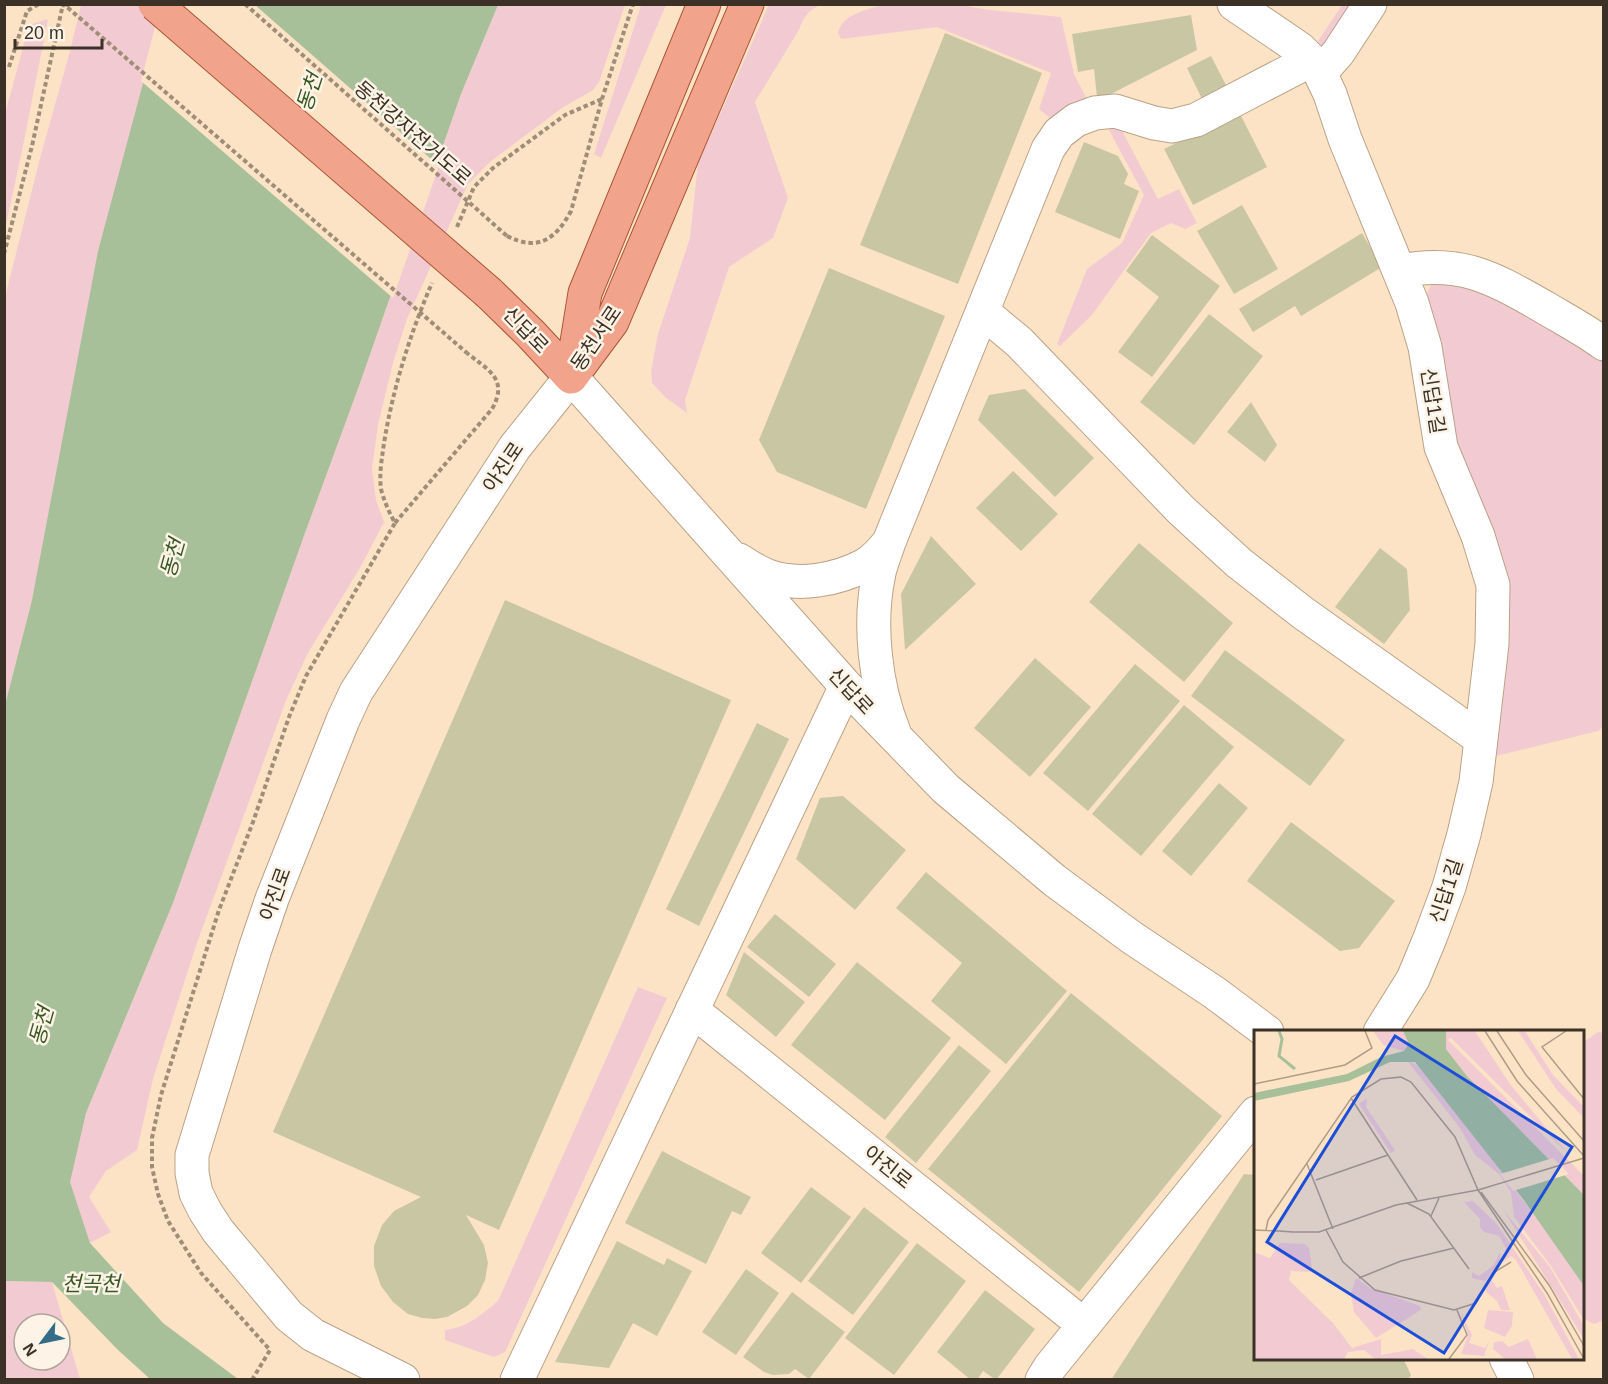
<svg xmlns="http://www.w3.org/2000/svg" width="1608" height="1384" viewBox="0 0 1608 1384" font-family="Helvetica,'Noto Sans KR',sans-serif">
  <style>
    .green { fill: #f2cbd2; fill-rule: evenodd }
    .water { fill: #a7c09a }
    .pier { fill: #fde3c6 }
    .building { fill: #c9c6a3 }
    .lines { fill: none; stroke-linecap: round; stroke-linejoin: round }
    .minor-casing { stroke: #baa286; stroke-width: 35 }
    .major-casing { stroke: #ab5435; stroke-width: 35 }
    .path { stroke: #9f8d78; stroke-width: 4; stroke-dasharray: 4.5 3; stroke-linecap: butt }
    .minor { stroke: #fff; stroke-width: 33 }
    .major { stroke: #f1a48b; stroke-width: 33 }
    .major-bridge-casing { stroke: #ab5435; stroke-width: 35; stroke-linecap: butt }
    .path-bridge { stroke: #9f8d78; stroke-width: 4; stroke-dasharray: 4.5 3; stroke-linecap: butt }
    .major-bridge { stroke: #f1a48b; stroke-width: 33 }
    .labels { text-anchor: middle; dominant-baseline: central; stroke-width: 5; stroke-linejoin: round; paint-order: stroke }
    .street-label { font-size: 20px; fill: #3b3126; stroke: #fef3e7 }
    .water-label { font-size: 21px; font-style: italic; fill: #375823; stroke: #fef3e7 }
    .inset-river { fill: none; stroke: #a7c09a; stroke-width: 3 }
    .inset-road { fill: none; stroke: #af9c86; stroke-width: 1.5 }
    .view { fill: #1d4ed8; fill-opacity: 0.15; stroke: #1d4ed8; stroke-width: 3 }
    .inset-edge { fill: none; stroke: #3b3126; stroke-width: 3 }
  </style>
  <rect width="100%" height="100%" fill="#fde3c6"/>
  <path class="green" d="M81,5h83l-132,595 -27,105 -1,-404 36,-143 30,-107z
    M498,5h127l-26,77 -6,8 -31,18 -72,54 -22,22 -61,135 -14,44 -15,62 -6,44 4,31 8,22 -24,46 -52,85 -21,45 -90,245 -44,136 -16,71 -31,21 -17,26 22,35 -21,11 -21,-61 17,-69 87,-210 132,-370 54,-147 102,-292z
    M641,5h25l-65,153 -7,-4z
    M769,5h52c-13,5 -18,13 -22,25l-44,72 33,96 -15,40 -44,29 -44,133 2,13 -22,-16 -13,-14 -1,-12 7,-37 32,-96 8,-75z
    M881,5h78l31,5 71,7 13,57 15,29 -31,22 -19,-16 12,-36 -114,-46 -96,12 -3,-6c3,-18 28,-23 43,-28z
    M1342,5h16l-36,42 -6,-3z
    M48,19l-25,127 -18,84v-116l24,-89z
    M1112,124l7,1 39,74 21,-10 18,34 -12,6 -14,-6 -20,10 -59,82 -32,31 -3,-2 30,-75 35,-26 22,-48 -35,-65z
    M1440,280l34,1 129,74 1,371 -6,5 -102,25 9,-113 -43,-171 -36,-177 5,-10z
    M638,987l29,11 -162,354 -11,5 -49,-17v-10c23,-3 36,-15 53,-29z
    M1598,1032l6,1v287l-10,4 -12,-6v-275z
    M5,1281l47,1 28,97 -75,1zM24,1324h36v36h-36z"/>
  <path class="water" d="M164,5h334l-37,89 -102,292 -54,147 -132,370 -87,210 -16,69 20,61 73,80 75,56h-88l-32,-29 -66,-68 -47,-1v-576l27,-105 66,-349z"/>
  <path class="pier" d="M161,4l94,1 184,161 -46,132 -252,-217z"/>
  <path class="building" d="M1191,15l6,35 -94,48 -6,-1 -3,-28 -16,3 -6,-38z
    M945,33l97,40 -84,211 -98,-39z
    M1211,56l19,37 -25,12 -18,-37z
    M1239,112l28,55 -74,38 -29,-56z
    M1084,142l34,14 10,18 -4,10 15,7 -19,48 -65,-27z
    M1242,205l36,64 -44,25 -37,-63z
    M1362,233l20,34 -81,49 -6,-10 -42,26 -14,-23z
    M1152,235l68,51 -68,91 -34,-25 41,-55 -33,-26z
    M829,268l116,48 -79,193 -89,-37 -18,-32z
    M1209,314l54,42 -69,89 -54,-43z
    M1025,389l69,69 -39,39 -77,-77 11,-25z
    M1251,402l26,43 -12,17 -38,-30z
    M1013,471l45,43 -37,37 -45,-43z
    M931,536l45,48 -71,66 -4,-56z
    M1139,543l94,80 -49,59 -95,-80z
    M1380,548l27,21 3,41 -26,34 -49,-37z
    M505,600l226,100 -232,530 -33,-15 18,30 4,18 -3,17 -7,15 -11,11 -20,11 -12,2 -13,-1 -14,-4 -15,-12 -12,-16 -7,-20v-20l8,-21 12,-14 27,-14 -148,-65z
    M1225,650l120,90 -35,46 -119,-90z
    M1035,658l56,49 -61,70 -56,-49z
    M1135,664l45,37 -92,110 -45,-38z
    M1184,705l50,42 -93,109 -49,-42z
    M757,723l32,16 -90,187 -33,-17z
    M1219,783l29,25 -57,68 -29,-25z
    M843,796l63,54 -51,60 -59,-51 24,-61z
    M1291,822l104,79 -36,47 -19,3 -93,-70z
    M926,872l141,119 -61,73 -75,-63 31,-38 -66,-55z
    M775,914l61,50 -27,33 -62,-50z
    M744,952l61,50 -29,35 -50,-42z
    M857,962l94,76 -66,82 -94,-75z
    M1071,993l151,123 -143,176 -151,-123z
    M959,1045l32,26 -75,92 -31,-26z
    M662,1151l89,46 -10,18 -9,-4 -26,53 -81,-41z
    M1244,1174l12,1v183h147l8,17 -3,5h-297z
    M811,1187l40,30 -50,66 -40,-30z
    M864,1207l45,35 -56,73 -45,-34z
    M617,1241l47,24 3,-7 25,13 -35,65 -24,-13 -24,45 -54,-6z
    M917,1243l49,38 -72,94 -49,-37z
    M746,1269l33,24 -43,62 -34,-23z
    M985,1290l50,39 -39,51 -13,-9 -6,9h-6l-34,-28z
    M792,1292l53,40 -36,47 -14,-10 -6,5 -16,1 -9,-3 -21,-15z"/>
  <g class="lines">
    <defs>
      <path id="minor" d="M1234,4l66,45 11,11 9,13 10,21 15,45 67,164 13,44 16,100 37,89 15,49 -1,59 -11,95 -5,43 -12,52 -15,53 -19,51 -17,41 -33,53
        M1320,73l18,-20 32,-49
        M1400,271c61,-12 93,7 144,36 20,12 41,23 60,37
        M983,312l36,30 162,168 58,53 64,50 178,126
        M739,560c9,6 19,12 29,16 30,11 69,4 97,-11 10,-6 17,-14 24,-23
        M894,732c-19,-47 -26,-109 -15,-159 2,-10 7,-21 10,-31l159,-393 11,-16 17,-13 19,-7 20,-2 39,12 18,3 24,-6 115,-60
        M692,1010l392,315
        M1506,1358l11,22
        M403,1380l-90,-45 -24,-19 -71,-85 -13,-20 -9,-18 -4,-20v-18l63,-206 17,-50 71,-179 13,-28 159,-245 56,-70 275,309 100,103 108,91 77,57 84,56 52,39
        M517,1380l329,-694
        M1042,1380l8,-13 206,-254"/>
      <path id="major" d="M489,293l41,40 41,44
        M572,373l13,-80 119,-289
        M571,377l41,-55 135,-318"/>
    </defs>
    <use href="#minor" class="minor-casing"/>
    <use href="#major" class="major-casing"/>
    <path class="path" d="M67,7l1,-3
      M9,67l18,-56 12,-7
      M457,227l17,-40 19,-19 72,-53 37,-16
      M507,236c31,16 49,3 64,-25l31,-112 31,-95
      M4,254l28,-108 31,-142
      M395,523l97,-114c17,-30 -4,-39 -25,-56
      M252,1380l18,-30 -69,-77 -33,-52 -10,-27 -6,-27v-29l9,-43 58,-185 34,-88 36,-105 17,-41 89,-153c-6,-11 -11,-22 -14,-34 -2,-16 1,-31 3,-46 9,-55 26,-109 48,-160"/>
    <use href="#minor" class="minor"/>
    <use href="#major" class="major"/>
    <defs>
      <path id="major-bridge" d="M155,4l334,289"/>
    </defs>
    <use href="#major-bridge" class="major-bridge-casing"/>
    <path class="path-bridge" d="M61,4l6,3 400,346
      M245,4l262,232"/>
    <use href="#major-bridge" class="major-bridge"/>
  </g>
  <g class="labels">
    <g class="street-label">
      <text transform="translate(413 133) rotate(41)">동천강자전거도로</text>
      <text transform="translate(526 330) rotate(46)">신답로</text>
      <text transform="translate(596 338) rotate(-56)">동천서로</text>
      <text transform="translate(1433 401) rotate(81)">신답1길</text>
      <text transform="translate(503 467) rotate(-56)">아진로</text>
      <text transform="translate(851 691) rotate(47)">신답로</text>
      <text transform="translate(1446 891) rotate(-72)">신답1길</text>
      <text transform="translate(275 894) rotate(-70)">아진로</text>
      <text transform="translate(888 1167) rotate(39)">아진로</text>
    </g>
    <g class="water-label">
      <text transform="translate(309 92) rotate(-72)">동천</text>
      <text transform="translate(172 558) rotate(-74)">동천</text>
      <text transform="translate(41 1026) rotate(-74)">동천</text>
      <text x="91" y="1283">천곡천</text>
    </g>
  </g>
  <g transform="translate(1254 1030)">
    <rect width="330" height="330" fill="#fde3c6"/>
    <path d="M119,1h30l6,13 -5,7 -21,-6zM192,1h29l35,53 56,68 -115,-114 -3,2 136,136v19l-117,-119 -21,-27zM264,1h7l28,44 31,32v11l-28,-29zM152,29l17,10 133,175 28,42v34l-33,-54 -37,-49 -3,-25 -12,-18 -24,-19 -15,-27zM113,68l-1,9 29,43 -4,3 -32,-49zM219,171l23,22 48,71 35,65h-7l-56,-99 -5,-4 -8,6 3,-14 -7,-12 -15,-4 -4,-5v-8l-16,-17zM250,181l46,56 34,59v13zM26,213l25,1 4,4 3,21 -3,3 -18,-1 -2,9 44,43 19,25 29,-9v16l32,-6 15,10h-53l-11,-9 -16,2 -4,7h-90v-107l16,6zM246,222v13l-15,16 -13,-3v-6l7,4 15,-11zM102,248l14,10 50,18 1,4 -45,28 -22,-26 -3,-19zM237,249l6,9 5,-2 8,24h-9l-4,-9 -12,-10zM234,280l25,2 -1,14 -7,11 -21,-9zM207,282l11,23 -3,8 16,5 4,-7 -5,15 -23,-2 7,-18zM274,309l9,20h-32l-12,-10 1,-7 8,-1 7,6z" fill="#f2cbd2"/>
    <path d="M149,1h43v18l21,27 117,119v91l-61,-87 -108,-137h-25l-41,19 -95,20v-8l93,-19 34,-17 23,-6 5,-7z" fill="#a7c09a"/>
    <path d="M299,128l16,16 -56,17 -13,-17z" fill="#fde3c6"/>
    <path class="inset-river" d="M25,1l3,8 -3,17 16,13"/>
    <path class="inset-road" d="M231,1l32,50 67,75M243,1l29,44 58,66M312,1l-24,16 42,52M0,54l91,-19 27,-17 -7,-17M97,68l66,102M53,134l26,65M62,150l72,-25M224,160l69,103 37,66M224,160l106,-32M227,162l68,93 35,61M153,173l22,11 40,55M177,186l8,-18M0,200l25,1 14,1h26l77,-27 82,-15 -23,-53 -44,-55 -10,-5 -20,2 -29,18 -84,123 -2,10M72,200l17,32 32,28 79,20 22,-7 17,-30 18,-11M105,248l42,-17 53,-13M195,329l18,-24 -10,-25"/>
    <path class="view" d="M141,6l177,111 -128,206 -177,-111z"/>
    <rect width="330" height="330" class="inset-edge"/>
  </g>
  <rect width="1608" height="1384" fill="none" stroke="#3b3126" stroke-width="12"/>
  <g transform="translate(42 1342) rotate(238)"><circle r="28" fill="#fef3e7" stroke="#b0a59a" stroke-width="1.5"/>
  <path d="M0-4.5L10 22L0 15L-10 22Z" fill="#356c87"/>
  <text y="-9" font-size="16" font-weight="bold" text-anchor="middle" fill="#3b3126">N</text>
  </g>
  <path d="M15 39v9h87v-9" fill="none" stroke="#3b3126" stroke-width="3"/>
  <text x="24" y="39" font-size="18" fill="#3b3126" stroke="#fef3e7" stroke-width="4.5" paint-order="stroke">20 m</text>
</svg>
